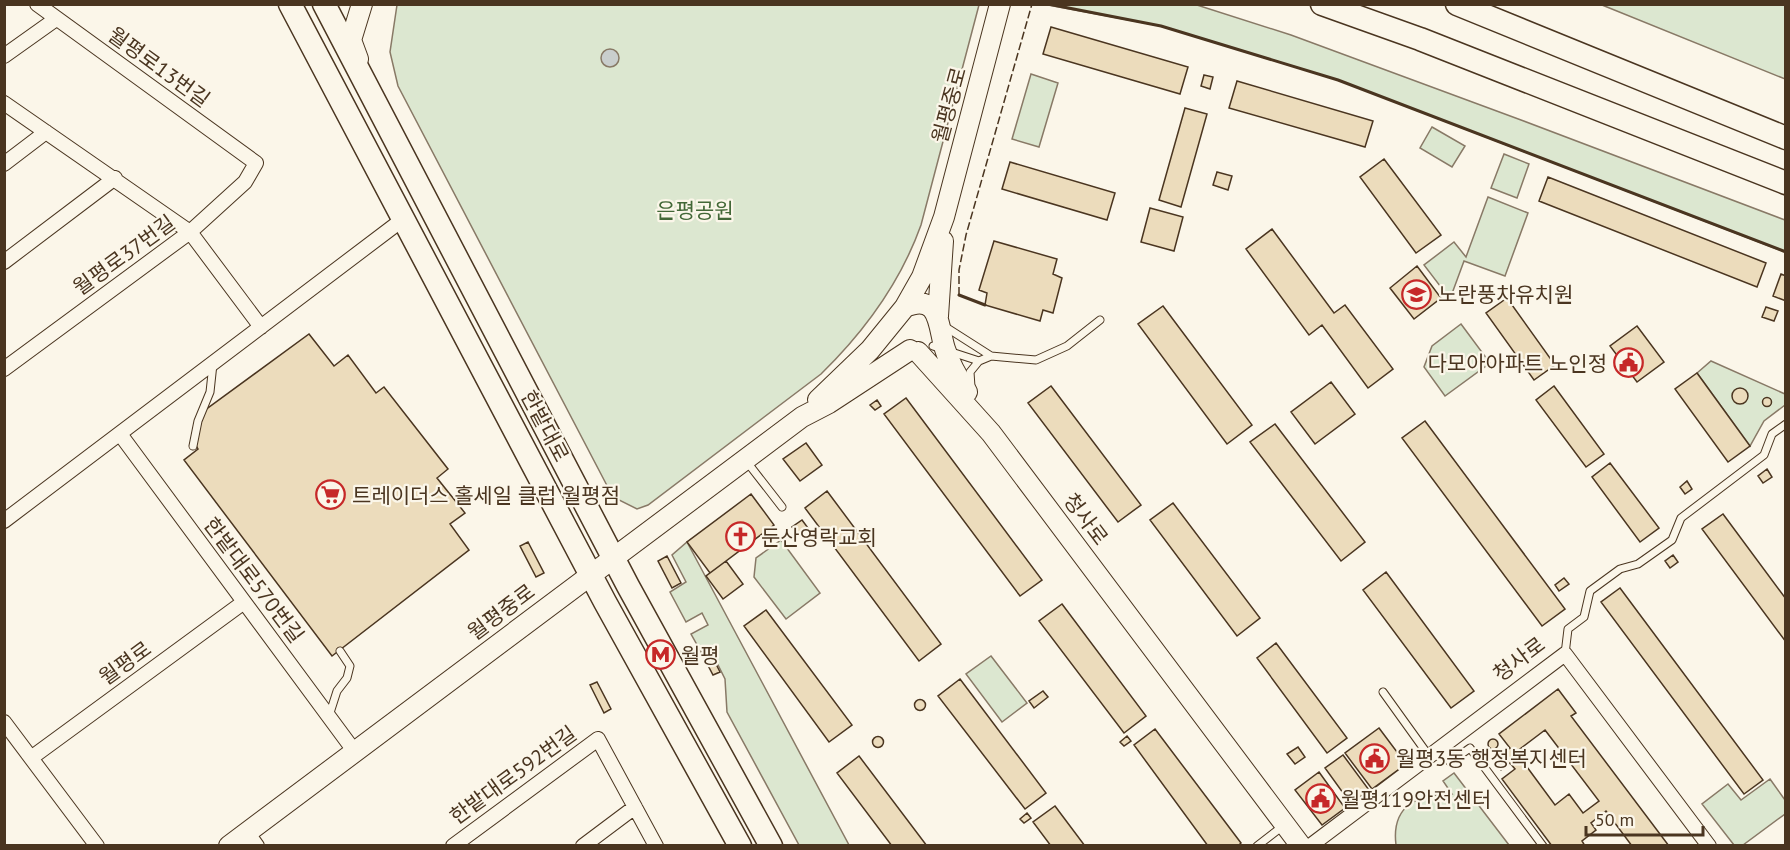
<svg xmlns="http://www.w3.org/2000/svg" width="1790" height="850" viewBox="0 0 1790 850" font-family="'PT Sans','Noto Sans KR',sans-serif">
  <style>
    .green { fill: #dce7d0; stroke: #887966; stroke-width: 1.5 }
    .water { fill: #c9cecd; stroke: #887966; stroke-width: 1.5 }
    .building { fill: #ecdcbc; stroke: #4a3520; stroke-width: 1.5; fill-rule: evenodd }
    .lines { fill: none; stroke-linecap: round; stroke-linejoin: round }
    .lane-casing { stroke: #4a3520; stroke-width: 9 }
    .street-casing { stroke: #4a3520; stroke-width: 16 }
    .secondary-casing { stroke: #4a3520; stroke-width: 22 }
    .primary-casing { stroke: #4a3520; stroke-width: 25 }
    .lane { stroke: #fbf6e9; stroke-width: 7 }
    .street { stroke: #fbf6e9; stroke-width: 14 }
    .secondary { stroke: #fbf6e9; stroke-width: 20 }
    .primary { stroke: #fbf6e9; stroke-width: 22 }
    .fence { stroke: #4a3520; stroke-width: 1.5; stroke-dasharray: 8 3; stroke-linecap: butt }
    .wall { stroke: #4a3520; stroke-width: 3 }
    .labels { text-anchor: middle; dominant-baseline: central; stroke-width: 4.5; stroke-linejoin: round; paint-order: stroke }
    .street-label { font-size: 21px; fill: #4a3520; stroke: #fbf6e9 }
    .park-label { font-size: 21px; fill: #436837; stroke: #fbf6e9 }
    .poi-label { font-size: 21px; fill: #4a3520; stroke: #fbf6e9; text-anchor: start }
  </style>
  <rect width="100%" height="100%" fill="#fbf6e9"/>
  <path class="green" d="M397,5h582l-58,220c-20,56 -57,107 -100,149l-173,131 -11,4 -24,-12 -215,-411 -8,-34z
    M1048,5h149l94,30 230,85 264,100v32l-447,-172 -177,-54z
    M1602,5h183v74z
    M1031,74l27,9 -19,64 -27,-8z
    M1432,127l33,19 -13,21 -32,-19z
    M1504,154l25,10 -12,34 -26,-10z
    M1488,197l40,16 -23,63 -41,-15 -14,38 -26,-34 30,-23 12,15z
    M1461,324l29,39 -45,33 -21,-29 8,-21z
    M1711,361l74,33v11l-21,16 -14,25 -53,-73z
    M781,540l39,53 -34,26 -32,-42 2,-19z
    M687,542l162,303h-50l-72,-133 -2,-33 -16,-32 -9,3 -9,-16 17,-9 -6,-12 -16,9 -16,-30 16,-10 -14,-27z
    M991,656l36,47 -25,19 -36,-48z
    M1454,773l55,72h-113c-5,-40 22,-51 56,-51l-9,-13z
    M1770,779l15,21v14l-42,31h-9l-32,-41 26,-20 13,16z"/>
  <path class="water" d="M601 58a9 9 0 1 1 18 0a9 9 0 1 1-18 0Z"/>
  <path class="building" d="M1051,27l137,40 -8,27 -137,-40z
    M1204,75l9,2 -3,12 -9,-3z
    M1237,81l136,40 -8,26 -136,-39z
    M1185,108l22,6 -26,93 -22,-7z
    M1384,159l57,76 -25,18 -56,-76z
    M1010,162l105,31 -8,27 -105,-31z
    M1217,172l15,4 -4,14 -15,-5z
    M1548,177l218,86 -9,24 -218,-86z
    M1150,208l33,9 -9,34 -33,-9z
    M1272,229l62,84 11,-8 48,64 -25,19 -46,-63 -13,10 -63,-86z
    M994,241l63,18 -4,15 9,4 -9,35 -10,-3 -3,11 -55,-16 2,-12 -8,-3z
    M1417,266l24,32 -27,21 -24,-31z
    M1781,274l5,2v25l-13,-5z
    M1507,298l48,67 -21,15 -48,-67z
    M1163,306l89,119 -25,19 -89,-120z
    M1766,307l12,4 -4,10 -12,-4z
    M1637,326l27,36 -27,20 -27,-36z
    M309,334l25,32 14,-11 28,38 8,-6 64,82 -11,9 28,35 -15,11 19,26 -137,106 -148,-196 14,-11 -5,-9 4,-24z
    M1697,373l53,73 -22,16 -53,-73z
    M1331,382l24,32 -40,30 -24,-32z
    M1051,386l90,119 -23,17 -90,-119z
    M1554,386l50,68 -18,13 -50,-67z
    M1732 396a8 8 0 1 1 16 0a8 8 0 1 1-16 0Z
    M1762.5 402a4.5 4.5 0 1 1 9 0a4.5 4.5 0 1 1-9 0Z
    M906,398l136,182 -22,16 -136,-182z
    M877,400l4,6 -6,4 -5,-5z
    M1425,421l140,188 -23,17 -140,-188z
    M1275,424l90,118 -24,19 -91,-119z
    M806,443l16,22 -22,16 -17,-22z
    M1610,463l49,65 -19,14 -48,-65z
    M1767,469l5,8 -9,6 -5,-7z
    M1687,481l5,8 -7,5 -5,-7z
    M827,491l114,153 -22,17 -114,-153z
    M751,494l23,31 -64,48 -23,-31z
    M1173,503l87,115 -23,18 -87,-116z
    M1723,514l63,85v43l-84,-113z
    M802,520l6,8 -10,7 -6,-8z
    M528,542l16,31 -8,4 -16,-31z
    M1673,555l5,7 -8,6 -5,-7z
    M667,556l14,27 -9,5 -14,-27z
    M726,561l17,23 -20,15 -17,-23z
    M1386,572l88,119 -23,17 -88,-118z
    M1564,578l5,6 -10,7 -4,-6z
    M1620,588l143,192 -19,14 -143,-192z
    M1062,604l84,112 -22,17 -85,-112z
    M766,610l86,115 -23,17 -85,-116z
    M1276,643l71,95 -20,15 -70,-95z
    M708,648l12,24 -7,3 -12,-23z
    M960,679l86,114 -21,16 -87,-113z
    M597,682l14,27 -7,4 -14,-28z
    M1558,689l18,24 -5,3 98,130h-37l-26,-35 -15,12 5,7 -14,11 3,5h-33l-50,-67 13,-10 -5,-6 -9,7 -8,-10 17,-12 -11,-14zM1545,730l54,71 -16,12 -14,-19 -14,11 -39,-53z
    M1043,691l5,6 -14,11 -5,-7z
    M914.5 705a5.5 5.5 0 1 1 11 0a5.5 5.5 0 1 1-11 0Z
    M1379,728l27,36 -34,25 -27,-36z
    M1155,729l86,114 -3,3h-30l-74,-101z
    M1127,736l4,5 -7,5 -4,-4z
    M872.5 742a5.5 5.5 0 1 1 11 0a5.5 5.5 0 1 1-11 0Z
    M1488 744a5 5 0 1 1 10 0a5 5 0 1 1-10 0Z
    M1298,747l7,10 -10,7 -8,-10z
    M1343,755l26,35 -18,14 -26,-36z
    M859,756l68,90h-35l-55,-73z
    M1319,772l26,36 -23,17 -27,-35z
    M1055,806l30,40h-34l-18,-24z
    M1027,813l4,5 -7,5 -4,-4z"/>
  <g class="lines">
    <defs>
      <path id="lane" d="M944,326l47,30 45,4 31,-14 33,-26
        M933,346l46,15
        M971,387l-1,-15 9,-11 12,-5
        M193,446l5,-25 12,-29 3,-28
        M747,462l35,45
        M1565,654l3,-25 16,-12 6,-26 30,-22 18,-5 34,-24 9,-22 83,-63 8,-21 14,-10
        M1383,692l46,64
        M329,716l8,-25 10,-13 3,-12 -10,-15
        M1440,748l10,14 20,-14 73,98
        M1257,846l26,-20"/>
      <path id="street" d="M4,56l52,-37
        M4,103l186,129 71,95
        M4,164l42,-32
        M4,262l111,-84
        M4,369l186,-137 55,-50 11,-19 -219,-159
        M120,434l235,318
        M4,521l398,-301
        M4,722l93,124
        M31,758l213,-156
        M247,832l10,14
        M453,846l145,-107 58,107
        M583,846l52,-39
        M1310,846l255,-192 144,192"/>
      <path id="secondary" d="M358,59l-7,-19 11,-36
        M905,307c36,-15 33,21 40,42 5,16 13,29 22,43
        M938,316l5,-75
        M918,352l73,81 310,413
        M818,400l52,-50 35,-43 17,-30 22,-60 56,-213
        M229,846l573,-429 27,-14 81,-53"/>
      <path id="primary" d="M290,4l315,598 135,244
        M324,4l304,582 143,260
        M1322,4l98,35 366,144
        M1457,4l329,134"/>
    </defs>
    <use href="#lane" class="lane-casing"/>
    <use href="#street" class="street-casing"/>
    <use href="#secondary" class="secondary-casing"/>
    <use href="#primary" class="primary-casing"/>
    <use href="#lane" class="lane"/>
    <use href="#street" class="street"/>
    <use href="#secondary" class="secondary"/>
    <use href="#primary" class="primary"/>
    <path class="fence" d="M959,295v-25l7,-35 66,-231"/>
    <path class="wall" d="M1048,4l113,22 177,54 448,172
      M959,295l26,10"/>
  </g>
  <defs>
    <symbol id="school-ring" viewBox="-11 -11 22 22"><circle r="9.5" fill="#fbf6e9" stroke="#c62828" stroke-width="1.5"/><path d="M0-5L7-2L0 1L-7-2ZM-4 1L0 2.5L4 1V4Q0 6-4 4Z" fill="#c62828"/></symbol>
    <symbol id="civic-ring" viewBox="-11 -11 22 22"><circle r="9.5" fill="#fbf6e9" stroke="#c62828" stroke-width="1.5"/><path d="M-.6-6.5H3V-4.5H.6V-3L4-1V1h2V6H-6V1h2V-1L-.6-3ZM-1.2 2.5V6h2.4V2.5Z" fill="#c62828"/></symbol>
    <symbol id="supermarket-ring" viewBox="-11 -11 22 22"><circle r="9.5" fill="#fbf6e9" stroke="#c62828" stroke-width="1.5"/><path d="M-6-5.5h2.5l.6 2H6L4.5 2H-2.5L-4.4-4H-6ZM-1.5 3.2a1.3 1.3 0 1 0 .1 0ZM3 3.2a1.3 1.3 0 1 0 .1 0Z" fill="#c62828"/></symbol>
    <symbol id="church-ring" viewBox="-11 -11 22 22"><circle r="9.5" fill="#fbf6e9" stroke="#c62828" stroke-width="1.5"/><path d="M-1.2-6h2.4v3.5h3.3v2.4h-3.3V6h-2.4V-.1h-3.3v-2.4h3.3Z" fill="#c62828"/></symbol>
    <symbol id="metro-ring" viewBox="-11 -11 22 22"><circle r="9.5" fill="#fbf6e9" stroke="#c62828" stroke-width="1.5"/><path d="M-5.5 5V-5H-3L0 0L3-5H5.5V5H3V-.5L0 4L-3-.5V5Z" fill="#c62828"/></symbol>
  </defs>
  <g fill-rule="evenodd">
    <use href="#school-ring" x="1400" y="278" width="33" height="33"/>
    <use href="#civic-ring" x="1612" y="346" width="33" height="33"/>
    <use href="#supermarket-ring" x="314" y="478" width="33" height="33"/>
    <use href="#church-ring" x="724" y="520" width="33" height="33"/>
    <use href="#metro-ring" x="644" y="638" width="33" height="33"/>
    <use href="#civic-ring" x="1358" y="742" width="33" height="33"/>
    <use href="#civic-ring" x="1304" y="782" width="33" height="33"/>
  </g>
  <g class="labels">
    <g class="street-label">
      <text transform="translate(159 67) rotate(36)">월평로13번길</text>
      <text transform="translate(949 105) rotate(-75)">월평중로</text>
      <text transform="translate(124 255) rotate(-36)">월평로37번길</text>
      <text transform="translate(545 426) rotate(62)">한밭대로</text>
      <text transform="translate(1086 519) rotate(53)">청사로</text>
      <text transform="translate(254 580) rotate(53)">한밭대로570번길</text>
      <text transform="translate(501 612) rotate(-37)">월평중로</text>
      <text transform="translate(1519 659) rotate(-37)">청사로</text>
      <text transform="translate(125 663) rotate(-36)">월평로</text>
      <text transform="translate(513 775) rotate(-36)">한밭대로592번길</text>
    </g>
    <g class="park-label">
      <text x="695" y="210">은평공원</text>
    </g>
    <g class="poi-label">
      <text x="1438" y="294">노란풍차유치원</text>
      <text x="1607" y="363" text-anchor="end">다모아아파트 노인정</text>
      <text x="352" y="495">트레이더스 홀세일 클럽 월평점</text>
      <text x="761" y="537">둔산영락교회</text>
      <text x="681" y="655">월평</text>
      <text x="1396" y="758">월평3동 행정복지센터</text>
      <text x="1341" y="799">월평119안전센터</text>
    </g>
  </g>
  <rect width="1790" height="850" fill="none" stroke="#4a3520" stroke-width="12"/>
  <path d="M1586 826v9h117v-9" fill="none" stroke="#4a3520" stroke-width="3"/>
  <text x="1595" y="826" font-size="18" fill="#4a3520" stroke="#fbf6e9" stroke-width="4.5" paint-order="stroke">50 m</text>
</svg>
